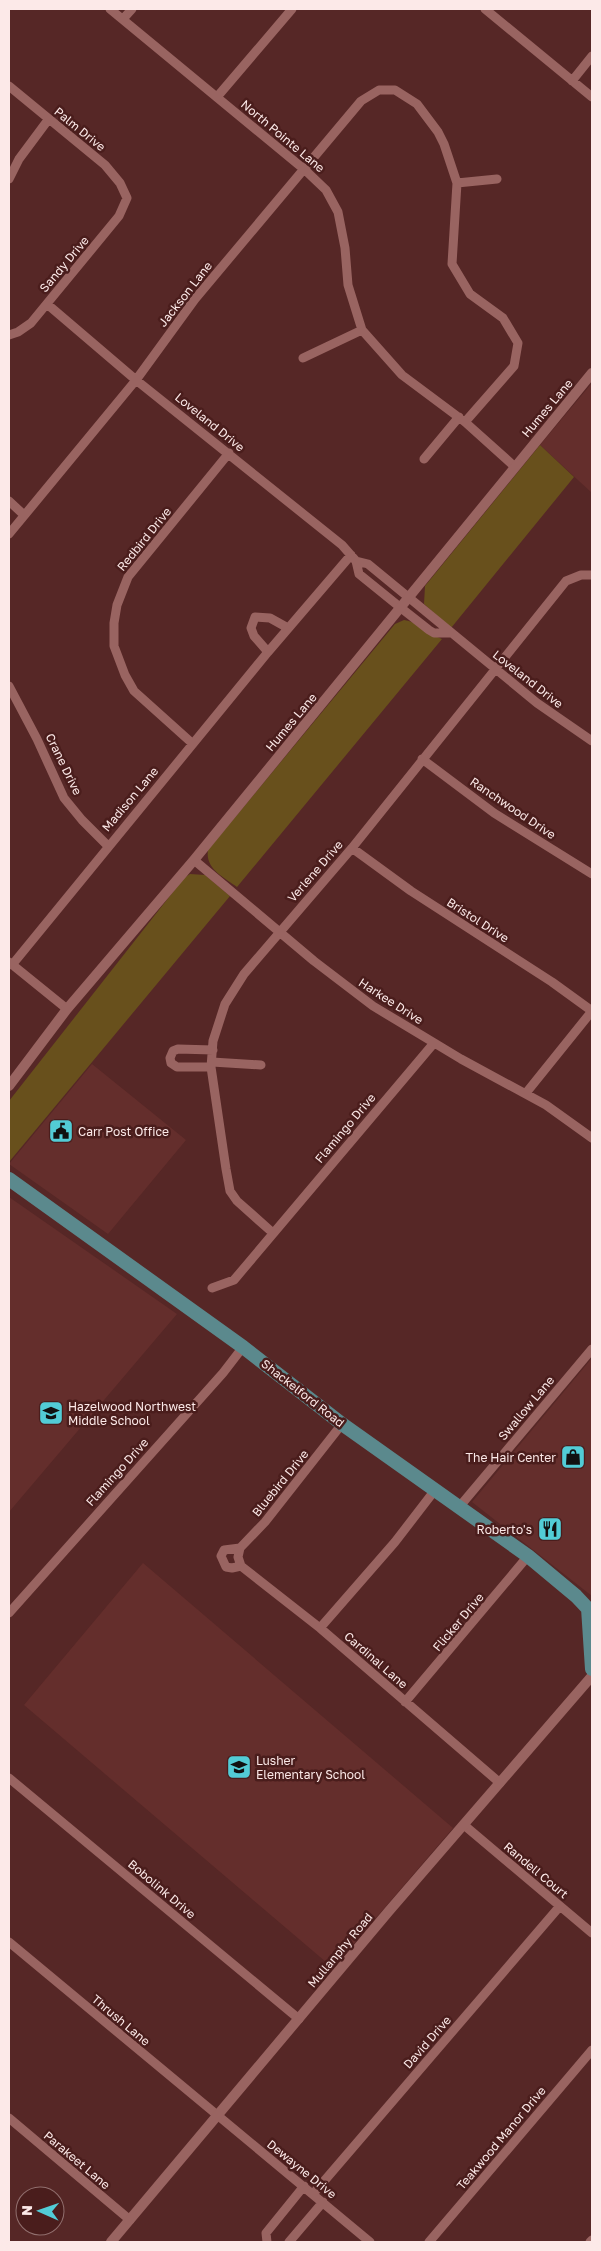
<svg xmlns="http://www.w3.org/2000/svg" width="601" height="2251" viewBox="0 0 601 2251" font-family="'Golos Text',sans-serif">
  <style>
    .built { fill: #642e2c }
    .green { fill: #68501c }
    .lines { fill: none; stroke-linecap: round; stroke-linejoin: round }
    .minor { stroke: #996461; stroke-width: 9 }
    .tertiary { stroke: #996461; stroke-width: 10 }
    .primary { stroke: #5b898d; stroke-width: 14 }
    .labels { text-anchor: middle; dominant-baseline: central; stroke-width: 5; stroke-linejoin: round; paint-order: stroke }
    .street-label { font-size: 12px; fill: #fce9e8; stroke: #4a1d1c }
    .poi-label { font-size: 12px; fill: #fce9e8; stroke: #4a1d1c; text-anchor: start }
  </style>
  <rect width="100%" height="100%" fill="#562726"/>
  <path class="built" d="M592,383v110l-52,-48z
    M92,1064l94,76 -78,94 -99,-70z
    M9,1197l168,117 -168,198z
    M592,1358v238l-120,-94z
    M143,1563l310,265 -120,140 -309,-263z"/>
  <path class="green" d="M540,445l34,32 -123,151 -27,-24 1,-18z
    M404,620c13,1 24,14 38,19l-205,248c-13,-10 -32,-18 -29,-37l187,-226z
    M190,874l15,1 25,21 -221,266v-61l175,-223z"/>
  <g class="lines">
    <path class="minor" d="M110,9l195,161 21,20 12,22 7,36 3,37 14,45 40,45 63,47 49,44
      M485,9l107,88
      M123,19l9,-10
      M572,81l20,-25
      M9,86l96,79 15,18 7,15 -8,18 -88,107 -13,9 -9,3
      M217,97l75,-88
      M9,179l10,-20 29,-39
      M457,183l40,-4
      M47,304l89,76 206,165 14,16 3,13 42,34 28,22 5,3h16
      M303,358l59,-28
      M424,459l35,-42
      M9,501l15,14
      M9,534l127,-154 59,-81 166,-198 18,-11h16l22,14 21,28 6,12 13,39 -5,81 18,30 33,24 15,25 -4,23 -49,56
      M356,561l12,3 169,139 55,38
      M268,652l-14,-16 -3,-8 4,-11 15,1 18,10
      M9,686l28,53 27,59 18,22 26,26
      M193,744l-59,-53 -9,-16 -11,-29v-23l3,-18 11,-28 101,-124
      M422,759l72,54 98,61
      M352,848l59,43 141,91 40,29
      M194,860l120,101 59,45 88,53 85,46 46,33
      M9,962l58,47
      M12,965l256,-313 83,-97
      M212,1062l49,3
      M211,1067h-34l-6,-4 -1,-5 3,-7 5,-2 35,1
      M526,1093l66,-82
      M273,1233l-36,-32 -7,-10 -4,-22 -15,-102 2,-26 12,-37 19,-30 108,-126 214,-267 15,-6h11
      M212,1288l22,-8 200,-237
      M342,1424l-77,98 -25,26 -2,9 3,9 79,62 180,155
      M460,1506l132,-157
      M240,1548l-16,2 -3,6 5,11 6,1 9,-2
      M9,1613l214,-240 20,-26
      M320,1628l75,-86 40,-52
      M405,1702l123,-146
      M9,1778l290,241
      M464,1825l128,108
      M9,1942l361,300
      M9,2118l121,102
      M313,2194l247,-288
      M267,2242l-1,-9 38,-47
      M289,2242l34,-40
      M429,2242l163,-192
      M590,2242l2,-2"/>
    <path class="tertiary" d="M9,1086l58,-77 127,-149 398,-487
      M111,2242l278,-331 203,-235"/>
    <path class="primary" d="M9,1179l234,168 99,77 186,132 48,40 16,17
      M588,1608l4,61"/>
  </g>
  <defs>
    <symbol id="civic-square" viewBox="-11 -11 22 22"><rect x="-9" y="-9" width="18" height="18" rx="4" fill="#52ccd6" stroke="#4a1d1c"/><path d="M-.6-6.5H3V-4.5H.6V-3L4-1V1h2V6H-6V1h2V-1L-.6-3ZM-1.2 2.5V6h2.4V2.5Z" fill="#111"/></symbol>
    <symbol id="school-square" viewBox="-11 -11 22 22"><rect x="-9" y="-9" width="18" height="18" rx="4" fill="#52ccd6" stroke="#4a1d1c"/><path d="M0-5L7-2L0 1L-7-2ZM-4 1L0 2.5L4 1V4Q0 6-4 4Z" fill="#111"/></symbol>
    <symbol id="shop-square" viewBox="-11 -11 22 22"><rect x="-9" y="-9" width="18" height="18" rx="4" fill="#52ccd6" stroke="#4a1d1c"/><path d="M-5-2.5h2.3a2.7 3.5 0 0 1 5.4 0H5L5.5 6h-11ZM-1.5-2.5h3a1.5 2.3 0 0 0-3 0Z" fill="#111"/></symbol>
    <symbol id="restaurant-square" viewBox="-11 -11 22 22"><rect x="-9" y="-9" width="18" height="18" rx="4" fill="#52ccd6" stroke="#4a1d1c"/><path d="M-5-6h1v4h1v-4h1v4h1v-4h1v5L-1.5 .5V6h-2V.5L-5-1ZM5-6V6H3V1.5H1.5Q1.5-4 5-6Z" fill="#111"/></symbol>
  </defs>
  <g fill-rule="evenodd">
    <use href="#civic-square" x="47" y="1117" width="28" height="28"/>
    <use href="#school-square" x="37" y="1399" width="28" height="28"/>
    <use href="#shop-square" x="559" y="1443" width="28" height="28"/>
    <use href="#restaurant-square" x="536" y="1515" width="28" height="28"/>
    <use href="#school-square" x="225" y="1753" width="28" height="28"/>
  </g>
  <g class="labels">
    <g class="street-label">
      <text transform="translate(80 129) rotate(39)">Palm Drive</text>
      <text transform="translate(283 136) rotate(40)">North Pointe Lane</text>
      <text transform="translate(64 264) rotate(-50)">Sandy Drive</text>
      <text transform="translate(185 294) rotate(-52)">Jackson Lane</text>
      <text transform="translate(547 408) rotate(-50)">Humes Lane</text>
      <text transform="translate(210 422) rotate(39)">Loveland Drive</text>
      <text transform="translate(144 539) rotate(-51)">Redbird Drive</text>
      <text transform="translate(528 679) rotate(38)">Loveland Drive</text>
      <text transform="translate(291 722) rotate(-50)">Humes Lane</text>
      <text transform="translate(64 764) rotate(64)">Crane Drive</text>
      <text transform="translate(130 799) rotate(-50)">Madison Lane</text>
      <text transform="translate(513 808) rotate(34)">Ranchwood Drive</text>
      <text transform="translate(315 871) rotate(-49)">Verlene Drive</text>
      <text transform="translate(478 920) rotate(33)">Bristol Drive</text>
      <text transform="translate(391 1001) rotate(33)">Harkee Drive</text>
      <text transform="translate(345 1128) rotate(-50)">Flamingo Drive</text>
      <text transform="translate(303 1393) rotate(38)">Shackelford Road</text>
      <text transform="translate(526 1408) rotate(-50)">Swallow Lane</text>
      <text transform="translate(117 1472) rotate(-48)">Flamingo Drive</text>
      <text transform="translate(280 1483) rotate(-51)">Bluebird Drive</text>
      <text transform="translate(458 1622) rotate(-50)">Flicker Drive</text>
      <text transform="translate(376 1660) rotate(41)">Cardinal Lane</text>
      <text transform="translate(536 1870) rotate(40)">Randell Court</text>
      <text transform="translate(162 1889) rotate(40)">Bobolink Drive</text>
      <text transform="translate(340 1950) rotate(-50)">Mullanphy Road</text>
      <text transform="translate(121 2020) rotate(40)">Thrush Lane</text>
      <text transform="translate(427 2042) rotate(-49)">David Drive</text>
      <text transform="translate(501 2138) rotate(-50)">Teakwood Manor Drive</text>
      <text transform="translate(77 2160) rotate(40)">Parakeet Lane</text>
      <text transform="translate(302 2169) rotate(39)">Dewayne Drive</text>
    </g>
    <g class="poi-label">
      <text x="78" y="1131">Carr Post Office</text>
      <text x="68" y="1406">Hazelwood Northwest<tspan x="68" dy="14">Middle School</tspan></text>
      <text x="556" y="1457" text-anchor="end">The Hair Center</text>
      <text x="532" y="1529" text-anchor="end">Roberto's</text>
      <text x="256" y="1760">Lusher<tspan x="256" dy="14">Elementary School</tspan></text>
    </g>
  </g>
  <rect width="601" height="2251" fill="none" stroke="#fce9e8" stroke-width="20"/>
  <g transform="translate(40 2211) rotate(272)"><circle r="24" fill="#4a1d1c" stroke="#916f6e"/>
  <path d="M0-4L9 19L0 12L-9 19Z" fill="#52ccd6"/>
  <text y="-8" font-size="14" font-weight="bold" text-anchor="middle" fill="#fce9e8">N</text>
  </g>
</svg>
